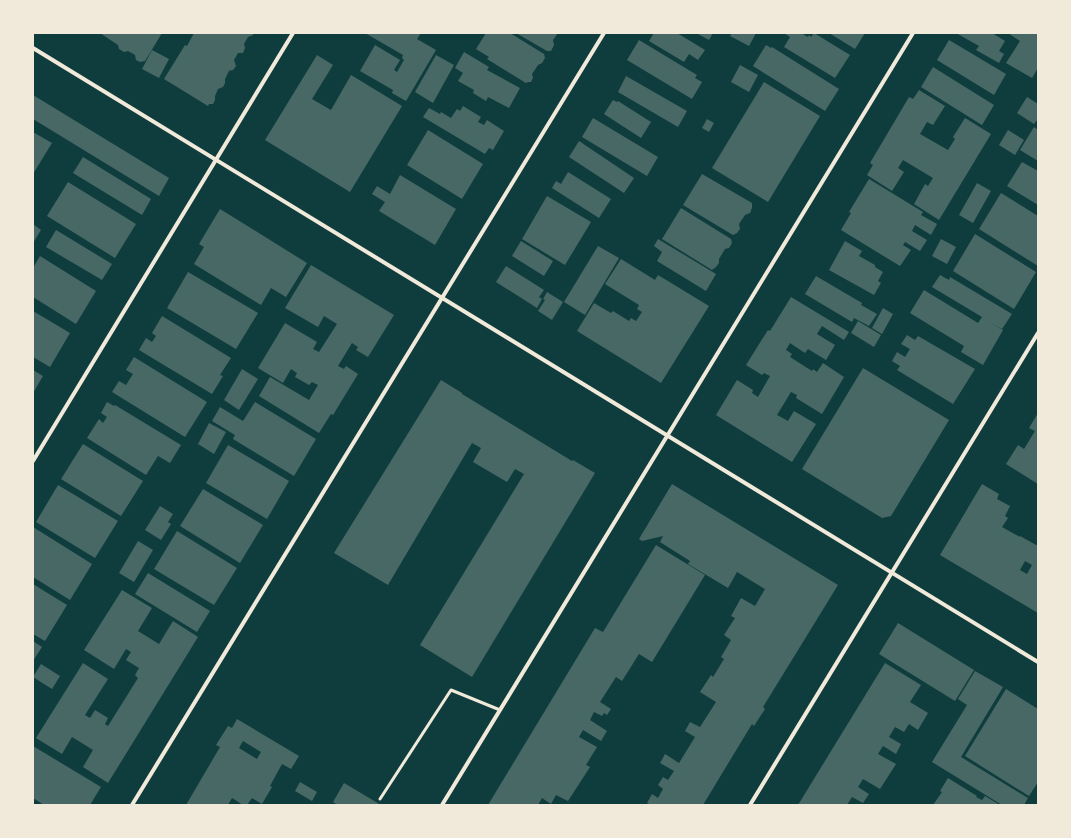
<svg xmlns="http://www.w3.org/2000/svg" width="1071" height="838" viewBox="0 0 1071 838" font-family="'Crimson Pro',serif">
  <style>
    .building { fill: #486865; fill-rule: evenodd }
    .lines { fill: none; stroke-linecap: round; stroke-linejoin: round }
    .service { stroke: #f1e9da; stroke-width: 3 }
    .minor { stroke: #f1e9da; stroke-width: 4 }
  </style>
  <rect width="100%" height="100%" fill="#0f3d3e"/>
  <path class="building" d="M100,33h62l-17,28 -5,1 -4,-2 -1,-5 -7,-4 -4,1 -5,-3 -1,-4z
    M194,33h60l-1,2 -5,2 -4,7 1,4 -2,5h-5l-4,7 2,6 -3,4 -5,1h1l-4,8v4l-2,4 -5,2 -3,7v4l-2,4h-4l-1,2 -44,-27 21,-34 2,1z
    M365,33h56l-4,6 19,11 -30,51 -14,-8 1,-3 -33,-19 15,-26 25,15 -6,10 3,2 7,-12 -2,-2 1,-3z
    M486,33h15l2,1v-1h7l34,21 1,4 -3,5 -4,2 -6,9 1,4 -2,4h-3l-2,1 -39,-24 2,-2 -13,-8z
    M516,33h42l-5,7 1,5 -3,6h-4z
    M654,33h23l28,17 -7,10 -9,-6 -5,8 -35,-21z
    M696,33h17l-4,7z
    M732,33h24l-7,13 -19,-10z
    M784,33h17l7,4 1,-2 2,2 3,-4 36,22 -15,23 -51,-31 6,-10z
    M829,33h36l-10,16z
    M956,33h36l13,8 -6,10 5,3 -5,9 -23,-13 3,-4z
    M1008,33h30v35l-6,10 -26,-15 14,-22z
    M639,40l58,35 -2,3 7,4 -10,17 -65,-39z
    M949,40l57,34 -12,21 -57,-35z
    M766,45l5,3 1,-1 67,42 -14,22 -72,-45z
    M152,50l17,9 -10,19 -17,-9z
    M464,52l25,15 -2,3 33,18 -11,20 -21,-11 -2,4 -13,-8 1,-3 -16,-9 5,-8 -8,-5z
    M317,55l16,10 -21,34 19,11 20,-35 51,31 -52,86 -85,-52z
    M436,55l18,10 -21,38 -18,-11z
    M740,65l18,10 -9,17 -18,-10z
    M933,67l61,38 -12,20 -61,-38z
    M626,76l61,35 -9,16 -60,-35z
    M764,82l56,34 -52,86 -56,-34z
    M919,90l26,16 -12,19 -6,-3 -7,12 28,16 7,-11 -2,-2 12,-19 26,16 -52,86 -25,-16 11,-20 3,2 5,-8 -30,-18 -5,8 6,4 -12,19 -25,-16 6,-10 -3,-2 39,-66 4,2z
    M33,95l136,83 -10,18 -126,-77z
    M1027,97l11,7v15l-4,5 -17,-11z
    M613,100l4,2 1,-1 33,21 -10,16 -37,-24z
    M463,106l18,11 -3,5 6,3 3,-5 17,11 -11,19 -4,-2 -4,6 -62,-37 6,-9 11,6 1,-2 10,6 6,-9 3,2z
    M593,118l65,39 -11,19 -65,-39z
    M707,119l7,4 -5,9 -7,-4z
    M1034,127l4,3v31l-18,-11z
    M428,130l55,34 -21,35 -55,-34z
    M1008,130l16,10 -9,15 -16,-10z
    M33,132l19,11 -19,31z
    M579,141l55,37 -10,15 -55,-36z
    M83,157l68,42 -9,16 -69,-42z
    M1022,162l16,9v34l-31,-19z
    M568,172l43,27 -12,19 -47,-30 4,-7 5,3z
    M702,174l50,29v5l-2,5 -5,2 -6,9 1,5 -3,4 -4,2 -50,-30z
    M400,175l56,34 -21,36 -56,-34 6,-9 -13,-8 5,-8 13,8z
    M869,179l54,33 -2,3 16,9 -6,11 -16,-10 -3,6 15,9 -7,11 -15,-9 -2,3 8,5 -11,16 -59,-36 10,-17 -2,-1z
    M68,182l68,42 -21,34 -68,-42z
    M977,183l14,8 -18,32 -14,-8z
    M1001,193l37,23v50l-59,-37z
    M547,196l44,26 -26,43 -43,-26z
    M681,208l50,31 1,4 -3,5 -4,1 -6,10v4l-3,4 -4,3 -50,-31z
    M220,209l87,54 -21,34 -15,-9 -10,17 -67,-41 10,-17 -5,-3z
    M33,224l8,6 -8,13z
    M56,230l56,34 -10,16 -56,-33z
    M975,234l61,38 -22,37 -61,-38z
    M658,239l58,35 -10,17 -49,-30 5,-9 -8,-6z
    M941,239l15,8 -9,17 -15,-8z
    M521,241l32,20 -9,15 -32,-20z
    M845,241l17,10 -3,5 16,9v2l8,5 -5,9 3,2 -7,12 -45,-25z
    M598,246l21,12 -34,57 -21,-13z
    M40,256l56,35 -20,33 -43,-27v-29z
    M621,259l34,21 3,-5 51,31 -48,77 -84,-52 17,-28 17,10 2,-2 16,10 2,-3 5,3 6,-9 -5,-3 2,-4 -34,-21z
    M311,265l83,50 -26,42 -12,-7 2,-3 -6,-4 -14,23 6,3 2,-3 12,8 -25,41 -2,-1 -12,19 -60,-37 11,-19 39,23 9,-15 -6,-3 -3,3 -14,-8 2,-4 -6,-4 -8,14 -25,-15 27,-45 32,19 -4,7 6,3 18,-28 -13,-8 -6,11 -33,-19z
    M506,266l38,24 -5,7 3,2 -5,9 -41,-26z
    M188,272l70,41 -22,36 -69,-41z
    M940,275l9,5 1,-3 62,37 -10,15 -13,-7 14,8 -20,35 -22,-13 3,-6 -54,-33 14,-23 54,33 4,-6 -50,-30z
    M816,276l46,27 -1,2 16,9 -8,12 -15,-8 -2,4 -47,-28z
    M547,292l16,10 -11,18 -14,-9 7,-11 -2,-1z
    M791,297l58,35 -5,8 -22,-14 -5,8 18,11 -9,15 -18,-11 -3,4 -15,-10 -4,7 6,4 -2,3 22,14 1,-2 4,3 6,-9 21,14 -22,37 -26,-16 1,-3 -6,-3 -14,23 11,6 6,-10 22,13 -24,38 -76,-47 21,-35 16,10 -1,3 6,4 12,-21 -6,-3 -2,2 -16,-10 22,-35 2,1z
    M883,308l10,6 -11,20 -10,-6z
    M33,311l37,22 -20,34 -17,-10z
    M162,316l69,42 -11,17 3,1 -11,18 -73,-44 7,-12 6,4 4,-6 -4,-3z
    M858,321l23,14 -7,12 -23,-14z
    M907,335l8,5 3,-4 57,33 -22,35 -56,-34 3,-4 -8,-5 5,-9 8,5 5,-8 -9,-5z
    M134,357l73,45 -22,35 -73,-45 7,-11 7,4 7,-11 -7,-4z
    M863,368l86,52 -58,96 -9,2 -80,-49z
    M242,369l16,10 -19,31 -15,-10z
    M33,370l10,6 -10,17z
    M441,380l21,13v1l110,67 1,-1 22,13 -123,204 -52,-32 104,-171 -9,-5 -8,13 -34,-20 8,-14 -9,-5 -84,142 -54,-32z
    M107,402l7,4 1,-1 66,40 -11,18 -12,-7 -12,19 -59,-37 12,-19 4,4 4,-6 -6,-4z
    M255,402l61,37 -22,37 -61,-37 2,-4 -23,-14 8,-14 23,14z
    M1038,413v71l-32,-20 12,-19 6,4 11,-18 -6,-3z
    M209,423l17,9 -12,22 -16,-10z
    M83,444l60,37 -22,35 -60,-37z
    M228,445l61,36 -22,38 -61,-36z
    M672,484l166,101 -75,122 2,2 -11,17 -2,-2 -49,81h-52l-4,-2 5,-9 6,4 5,-9 -5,-4 5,-8 5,3 6,-9 -14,-8 5,-9 14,9 16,-26 -10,-6 5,-9 10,5 16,-25 -16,-10 11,-17 2,2 11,-18 -3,-2 10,-17 -7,-5 11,-17 -4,-2 10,-18 14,8 10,-17 -28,-17 -9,16 -40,-24 2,-3 -30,-19 3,-6 -21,5 -3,-2z
    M982,484l17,10 -2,5 13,7 -5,10 3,2 -6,9 18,10v-1l18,10v67l-98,-58zM1025,561l7,4 -5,9 -7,-4z
    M58,485l60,36 -23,37 -59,-36z
    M203,489l60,36 -23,38 -60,-37z
    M160,506l13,8 -5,8 3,2 -10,16 -16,-10z
    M33,527l59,37 -22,36 -37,-23z
    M177,531l60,37 -23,37 -60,-36z
    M138,541l15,9 -19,32 -15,-9z
    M656,545l49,30 -53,87 -13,-8 -17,27 -6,-4 -16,25 11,7 -4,6 -3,-2 -2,3 -8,-4 -4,8 17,11 -6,10 -18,-11 -4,7 18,10 -11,18 4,2 -22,34 -12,-6 -5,9 -9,-6 -4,7h-50l107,-177 8,4z
    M148,573l62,38 -13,21 -62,-38z
    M33,584l34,21 -22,36 -12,-7z
    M122,590l30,18 -14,23 21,13 14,-23 25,16 -90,146 -25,-16 10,-17 -21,-13 -10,17 -26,-16 47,-75 25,16 -23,36 5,3 5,-8 13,8 -3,6 3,2 30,-48 -3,-3 4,-7 -13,-8 5,-8 -5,-3 -12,20 -30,-19z
    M898,623l76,47 -19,31 -76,-47z
    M33,641l9,6 -9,14z
    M885,663l36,22 -11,17 18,11 -10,17 -9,-6 -5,8 -9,-5 -6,10 12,7 -5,10 -13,-8 -5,8 18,10 -16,25 -17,-10 -5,8 11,7 -6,9 -11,-6 -5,8h-49z
    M41,664l19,12 -8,13 -19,-12z
    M975,671l28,16 -42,70 67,41 -4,7h-22l-70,-43 35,-57 -9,-6z
    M1006,689l32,20v73l-9,14 -64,-40z
    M237,719l62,37 -8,13 -9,-5 -12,22 2,1 -10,17 -10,-6 -5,7h-4l-11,-7 -4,7h-42l34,-58 -4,-2 12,-19 4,2zM243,741l18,11 -4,7 -18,-11z
    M33,746l68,41 -11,18h-46l-11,-7z
    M948,778l29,18 -1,1 6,3 3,-4 15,9h-67l9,-13 -2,-1z
    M300,782l17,10 -5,9 -17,-10z
    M344,783l37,22h-43l-5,-3z"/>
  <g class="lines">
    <path class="service" d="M380,799l71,-109 49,20"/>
    <path class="minor" d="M33,48l1005,614
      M33,461l260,-428
      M132,805l472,-772
      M442,805l471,-772
      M750,805l288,-472"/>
  </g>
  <rect width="1071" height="838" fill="none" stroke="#f1e9da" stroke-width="68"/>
</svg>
